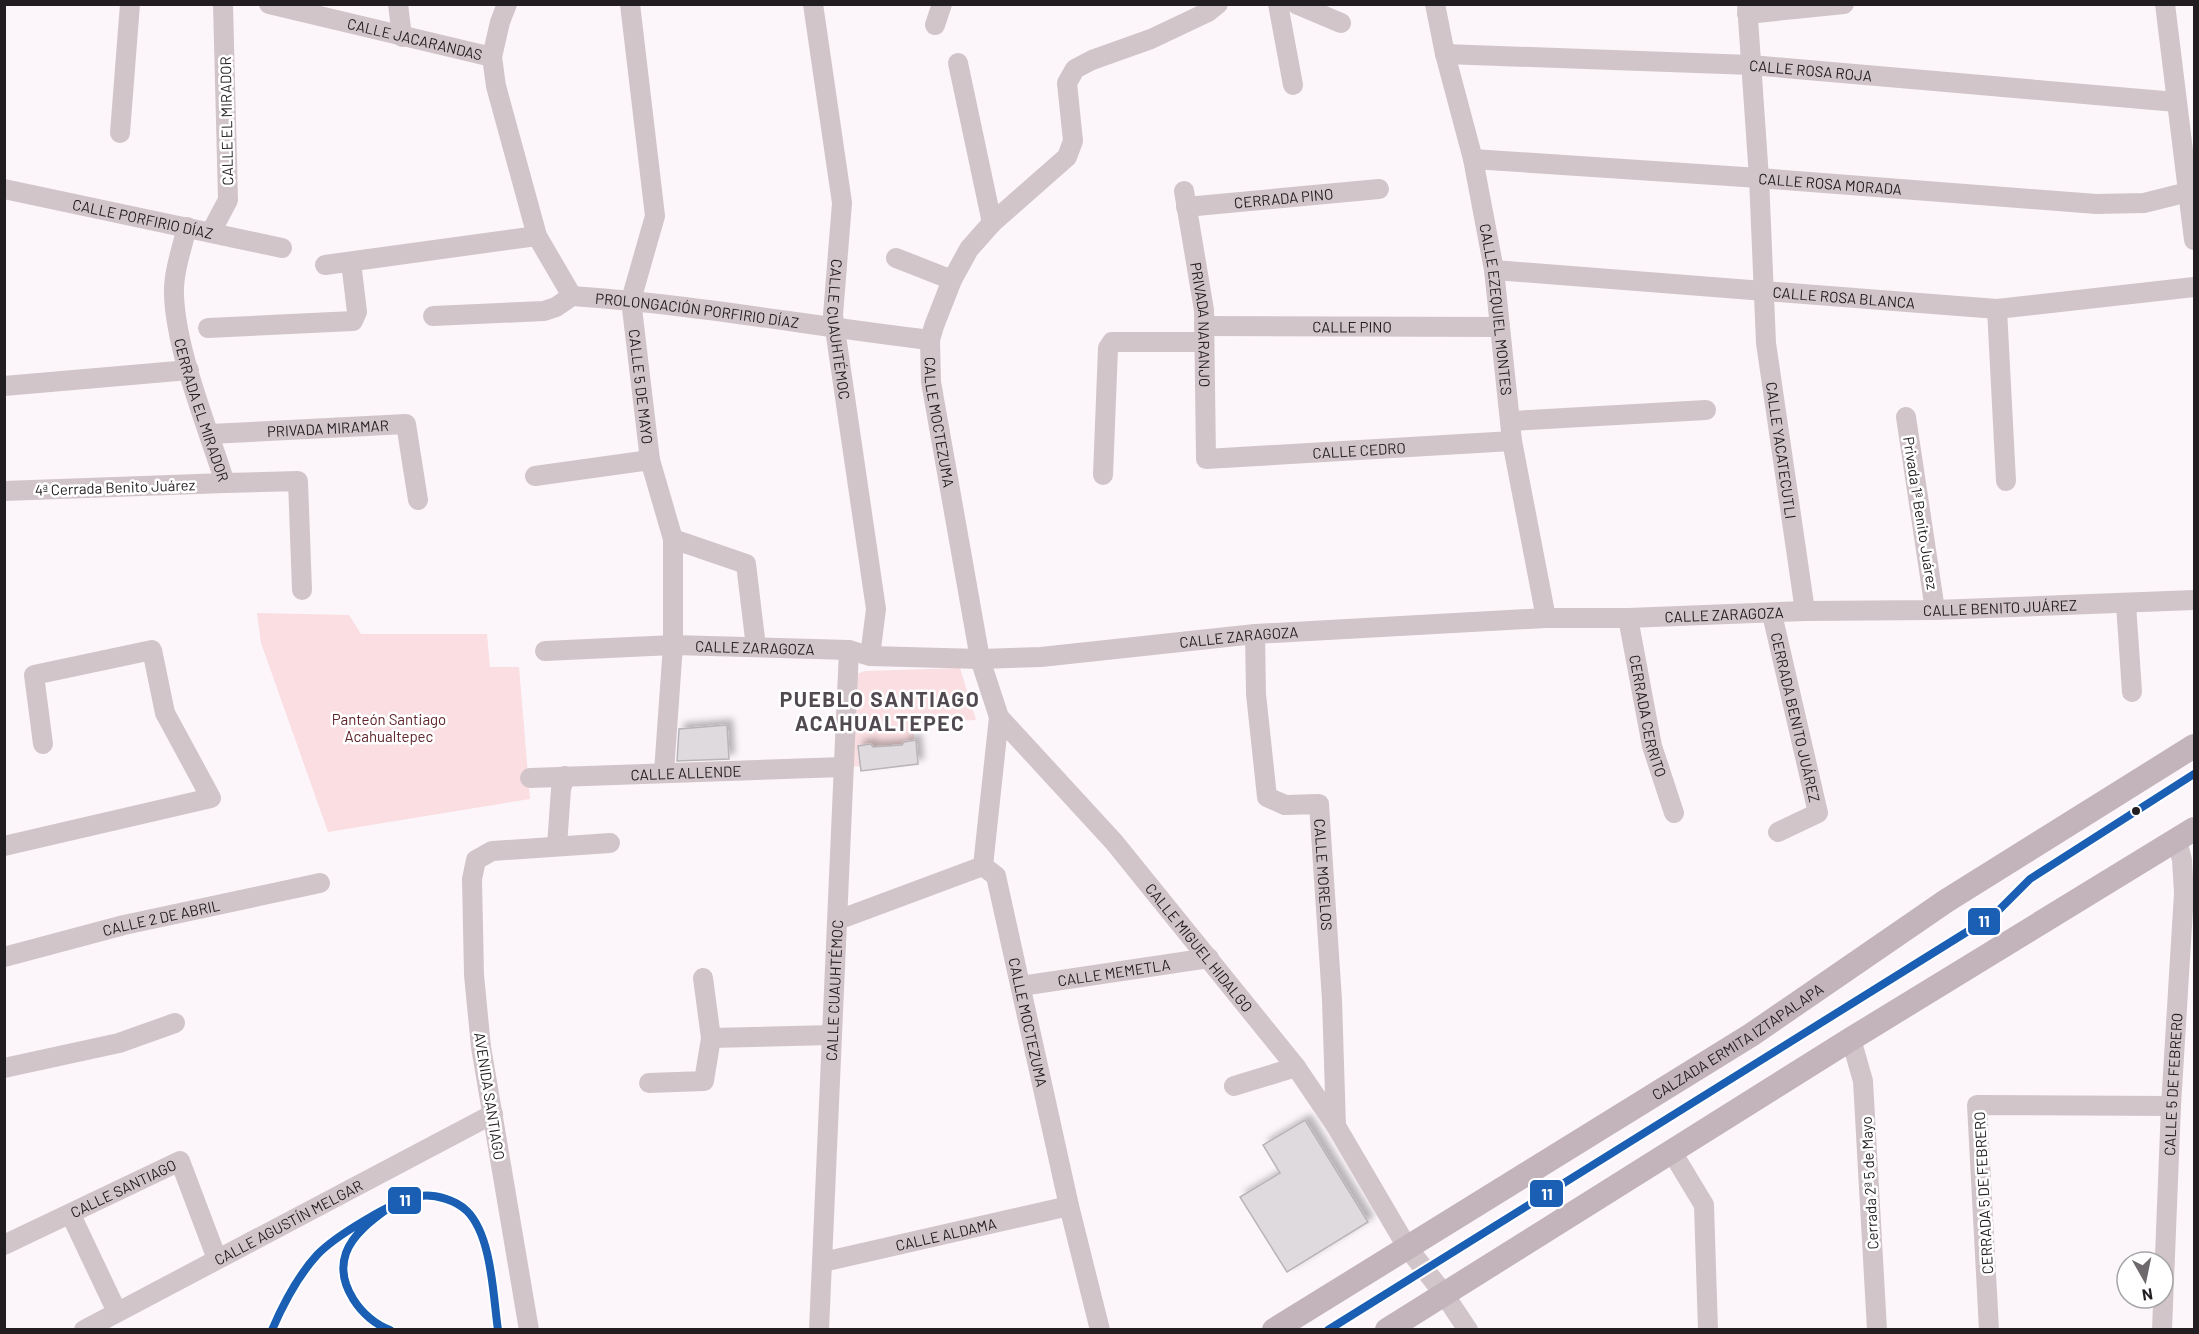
<svg xmlns="http://www.w3.org/2000/svg" width="2199" height="1334" viewBox="0 0 2199 1334" font-family="Barlow,sans-serif">
  <style>
    .green { fill: #fadee1 }
    .building { fill: #dedade; stroke: #b8b4b8; stroke-width: 1.5; filter: url(#shadow) }
    .lines { fill: none; stroke-linecap: round; stroke-linejoin: round }
    .minor { stroke: #d2c5ca; stroke-width: 20 }
    .major { stroke: #c3b3ba; stroke-width: 24 }
    .bus-1-casing { stroke: #fff; stroke-width: 12 }
    .bus-1 { stroke: #1a5fb4; stroke-width: 8 }
    .bus-dot { fill: #211d20; stroke: #fff; stroke-width: 2 }
    .labels { text-anchor: middle; dominant-baseline: central; stroke-width: 5; stroke-linejoin: round; paint-order: stroke }
    .street-label { font-size: 15px; fill: #211d20; stroke: #fff }
    .park-label { font-size: 15px; fill: #61262b; stroke: #fff }
    .district-label { font-size: 21px; font-weight: bold; letter-spacing: 1.5px; fill: #524a51; stroke: #fff }
    .line-badge { stroke: #fff; stroke-width: 2 }
    .badge-label { font-size: 16px; text-anchor: middle; font-weight: bold; fill: #fff }
  </style>
  <defs>
    <filter id="shadow"><feDropShadow dx="5.5" dy="-5.5" stdDeviation="3" flood-color="#0004"/></filter>
  </defs>
  <rect width="100%" height="100%" fill="#fcf6fb"/>
  <path class="green" d="M257,613l92,2 12,19h126l3,33h29l11,132 -202,33 -67,-189z
    M960,668l16,52 -63,3 3,40 -65,4 6,-93 8,-3z"/>
  <path class="building" d="M727,725l2,34 -52,2 2,-32z
    M916,740l2,24 -57,7 -3,-25 13,-2 2,3 29,-2 2,-3z
    M1305,1120l63,102 -81,50 -47,-75 40,-24 -17,-28z"/>
  <g class="lines">
    <g class="minor">
      <path id="s1" d="M269,4l223,53"/>
      <path d="M398,4l4,33"/>
      <path d="M507,4l-7,18 -8,35 4,29 41,150 35,60"/>
      <path id="s2" d="M630,4l25,212 -24,84 19,160 23,79v106l-9,127"/>
      <path id="s3" d="M813,4l29,199 -9,112 2,14 41,280 -6,47"/>
      <path id="s4" d="M1218,4l-10,8 -57,27 -59,21 -17,9 -8,14 6,58 -6,16 -75,66 -23,26 -17,31 -18,46 -4,14 1,42 49,277 19,58 115,125 182,225 40,59 71,121 37,47 24,36"/>
      <path d="M1278,4l15,81"/>
      <path d="M1296,4l45,19"/>
      <path id="s5" d="M1435,4l10,50 28,105 21,111 18,171 34,177"/>
      <path id="s6" d="M1747,4l12,174 7,165 39,268"/>
      <path d="M2165,4l29,236"/>
      <path d="M1747,14l97,-10"/>
      <path d="M935,25l7,-21"/>
      <path id="s7" d="M1445,54l306,11 425,37"/>
      <path d="M958,63l34,160"/>
      <path d="M120,133l10,-129"/>
      <path id="s8" d="M1473,159l286,19 337,26 48,-1 44,-11"/>
      <path id="s9" d="M4,189l278,59"/>
      <path id="s10" d="M1184,191l20,119 2,149 306,-18"/>
      <path id="s11" d="M1186,207l193,-18"/>
      <path id="s12" d="M187,227c-5,21 -14,46 -13,68 2,57 34,133 51,188l73,-2 4,109"/>
      <path d="M211,232l17,-32 -5,-196"/>
      <path d="M896,258l56,22"/>
      <path d="M325,265l212,-29"/>
      <path id="s13" d="M1494,270l503,39 197,-22"/>
      <path id="s14" d="M572,296c120,8 239,30 358,44"/>
      <path d="M1997,309l9,172"/>
      <path d="M433,316l111,-5 12,-4 16,-11"/>
      <path id="s15" d="M1204,326l296,1"/>
      <path d="M208,328l145,-7 4,-9 -6,-50"/>
      <path d="M4,386l185,-16"/>
      <path d="M1906,417l29,193"/>
      <path d="M1511,421l195,-11"/>
      <path id="s16" d="M210,434l196,-10 12,76"/>
      <path d="M1103,475l5,-127 4,-6h92"/>
      <path d="M535,476l115,-16"/>
      <path d="M4,491l221,-8"/>
      <path d="M673,539l73,25 10,83"/>
      <path d="M2126,604l6,88"/>
      <path id="s17" d="M1772,614l46,199 -40,19"/>
      <path id="s18" d="M1628,618l24,128 22,67"/>
      <path id="s19" d="M1255,634l1,60 11,103 18,8 34,-1 13,196 4,126"/>
      <path id="s20" d="M545,651l128,-6 176,5 21,6 110,3 61,-2 214,-23 291,-16h82l177,-7 130,-1 259,-10"/>
      <path id="s21" d="M999,717l-16,149 13,10 73,330 31,124"/>
      <path id="s22" d="M530,778l313,-11"/>
      <path d="M4,846l207,-48 -46,-85 -13,-63 -118,25 9,69"/>
      <path d="M557,846l4,-57 4,-13"/>
      <path d="M838,920l145,-54"/>
      <path id="s23" d="M4,957l120,-32 196,-42"/>
      <path id="s24" d="M1021,986l188,-28"/>
      <path d="M711,1038l121,-3"/>
      <path d="M1851,1039l12,42 14,249"/>
      <path d="M4,1068l115,-25 56,-20"/>
      <path d="M649,1083l55,-2 7,-43 -8,-60"/>
      <path d="M1234,1086l62,-19"/>
      <path d="M1672,1152l32,53 4,125"/>
      <path d="M71,1215l46,97"/>
      <path id="s25" d="M4,1245l176,-84 37,98"/>
      <path id="s26" d="M823,1262l246,-56"/>
      <path id="s27" d="M84,1330l409,-216"/>
      <path d="M529,1330l-48,-283 -7,-72 -2,-96 4,-19 16,-9 118,-8"/>
      <path id="s28" d="M819,1330l30,-680"/>
      <path d="M1989,1330l-12,-225 194,1"/>
      <path id="s29" d="M2162,1330l9,-224 13,-213 -2,-33 -5,-20"/>
    </g>
    <g class="major">
      <path id="s30" d="M1274,1330l477,-295 195,-134 248,-155"/>
      <path d="M1387,1330l464,-291 343,-210"/>
    </g>
    <defs>
      <path id="bus-1" d="M387,1209c-15,11 -34,25 -41,44 -11,31 16,67 44,77
        M272,1330c12,-28 25,-53 45,-75 17,-18 78,-56 103,-59 15,-2 36,4 47,15 25,25 26,85 31,119
        M1328,1330l666,-415 36,-36 164,-105"/>
    </defs>
    <use href="#bus-1" class="bus-1-casing"/>
    <use href="#bus-1" class="bus-1"/>
  </g>
  <circle class="bus-dot" cx="2136" cy="811" r="5"/>
  <g class="labels">
    <g class="street-label">
      <text stroke="none"><textPath href="#s1" startOffset="150">CALLE JACARANDAS</textPath></text>
      <text stroke="none"><textPath href="#s7" startOffset="366">CALLE ROSA ROJA</textPath></text>
      <text transform="translate(226 121) rotate(-91)">CALLE EL MIRADOR</text>
      <text stroke="none"><textPath href="#s8" startOffset="358">CALLE ROSA MORADA</textPath></text>
      <text stroke="none"><textPath href="#s11" startOffset="98">CERRADA PINO</textPath></text>
      <text stroke="none"><textPath href="#s9" startOffset="142">CALLE PORFIRIO DÍAZ</textPath></text>
      <text stroke="none"><textPath href="#s13" startOffset="351">CALLE ROSA BLANCA</textPath></text>
      <text stroke="none"><textPath href="#s5" startOffset="312">CALLE EZEQUIEL MONTES</textPath></text>
      <text stroke="none"><textPath href="#s14" startOffset="126">PROLONGACIÓN PORFIRIO DÍAZ</textPath></text>
      <text stroke="none"><textPath href="#s10" startOffset="135">PRIVADA NARANJO</textPath></text>
      <text stroke="none"><textPath href="#s15" startOffset="148">CALLE PINO</textPath></text>
      <text stroke="none"><textPath href="#s3" startOffset="328">CALLE CUAUHTÉMOC</textPath></text>
      <text stroke="none"><textPath href="#s2" startOffset="388">CALLE 5 DE MAYO</textPath></text>
      <text stroke="none"><textPath href="#s12" startOffset="188">CERRADA EL MIRADOR</textPath></text>
      <text stroke="none"><textPath href="#s4" startOffset="566">CALLE MOCTEZUMA</textPath></text>
      <text stroke="none"><textPath href="#s16" startOffset="118">PRIVADA MIRAMAR</textPath></text>
      <text stroke="none"><textPath href="#s10" startOffset="423">CALLE CEDRO</textPath></text>
      <text stroke="none"><textPath href="#s6" startOffset="448">CALLE YACATECUTLI</textPath></text>
      <text transform="translate(115 487) rotate(-2)">4ª Cerrada Benito Juárez</text>
      <text transform="translate(1921 513) rotate(81)">Privada 1ª Benito Juárez</text>
      <text stroke="none"><textPath href="#s20" startOffset="1458">CALLE BENITO JUÁREZ</textPath></text>
      <text stroke="none"><textPath href="#s20" startOffset="1182">CALLE ZARAGOZA</textPath></text>
      <text stroke="none"><textPath href="#s20" startOffset="696">CALLE ZARAGOZA</textPath></text>
      <text stroke="none"><textPath href="#s20" startOffset="210">CALLE ZARAGOZA</textPath></text>
      <text stroke="none"><textPath href="#s18" startOffset="100">CERRADA CERRITO</textPath></text>
      <text stroke="none"><textPath href="#s17" startOffset="106">CERRADA BENITO JUÁREZ</textPath></text>
      <text stroke="none"><textPath href="#s22" startOffset="156">CALLE ALLENDE</textPath></text>
      <text stroke="none"><textPath href="#s19" startOffset="288">CALLE MORELOS</textPath></text>
      <text stroke="none"><textPath href="#s23" startOffset="162">CALLE 2 DE ABRIL</textPath></text>
      <text stroke="none"><textPath href="#s4" startOffset="1173">CALLE MIGUEL HIDALGO</textPath></text>
      <text stroke="none"><textPath href="#s24" startOffset="94">CALLE MEMETLA</textPath></text>
      <text stroke="none"><textPath href="#s28" startOffset="340">CALLE CUAUHTÉMOC</textPath></text>
      <text stroke="none"><textPath href="#s21" startOffset="316">CALLE MOCTEZUMA</textPath></text>
      <text stroke="none"><textPath href="#s30" startOffset="546">CALZADA ERMITA IZTAPALAPA</textPath></text>
      <text stroke="none"><textPath href="#s29" startOffset="246">CALLE 5 DE FEBRERO</textPath></text>
      <text transform="translate(490 1096) rotate(81)">AVENIDA SANTIAGO</text>
      <text transform="translate(1869 1183) rotate(-93)">Cerrada 2ª 5 de Mayo</text>
      <text stroke="none"><textPath href="#s25" startOffset="132">CALLE SANTIAGO</textPath></text>
      <text transform="translate(1983 1193) rotate(-93)">CERRADA 5 DE FEBRERO</text>
      <text stroke="none"><textPath href="#s27" startOffset="231">CALLE AGUSTÍN MELGAR</textPath></text>
      <text stroke="none"><textPath href="#s26" startOffset="126">CALLE ALDAMA</textPath></text>
    </g>
    <g class="park-label">
      <text x="389" y="719">Panteón Santiago<tspan x="389" dy="17">Acahualtepec</tspan></text>
    </g>
    <g class="district-label">
      <text x="880" y="698">PUEBLO SANTIAGO<tspan x="880" dy="24">ACAHUALTEPEC</tspan></text>
    </g>
  </g>
  <g class="line-badge">
    <rect x="1967" y="907" width="34" height="29" rx="6" fill="#1a5fb4"/>
    <rect x="1529" y="1179" width="35" height="29" rx="6" fill="#1a5fb4"/>
    <rect x="387" y="1186" width="35" height="29" rx="6" fill="#1a5fb4"/>
  </g>
  <g class="badge-label">
    <text x="1984" y="927">11</text>
    <text x="1547" y="1200">11</text>
    <text x="405" y="1206">11</text>
  </g>
  <rect width="2199" height="1334" fill="none" stroke="#211d20" stroke-width="12"/>
  <g transform="translate(2145 1280) rotate(171)"><circle r="28" fill="#ffffff" stroke="#a6a5a6" stroke-width="1.5"/>
  <path d="M0-4.5L10 22L0 15L-10 22Z" fill="#6e696d"/>
  <text y="-9" font-size="16" font-weight="bold" text-anchor="middle" fill="#211d20">N</text>
  </g>
</svg>
